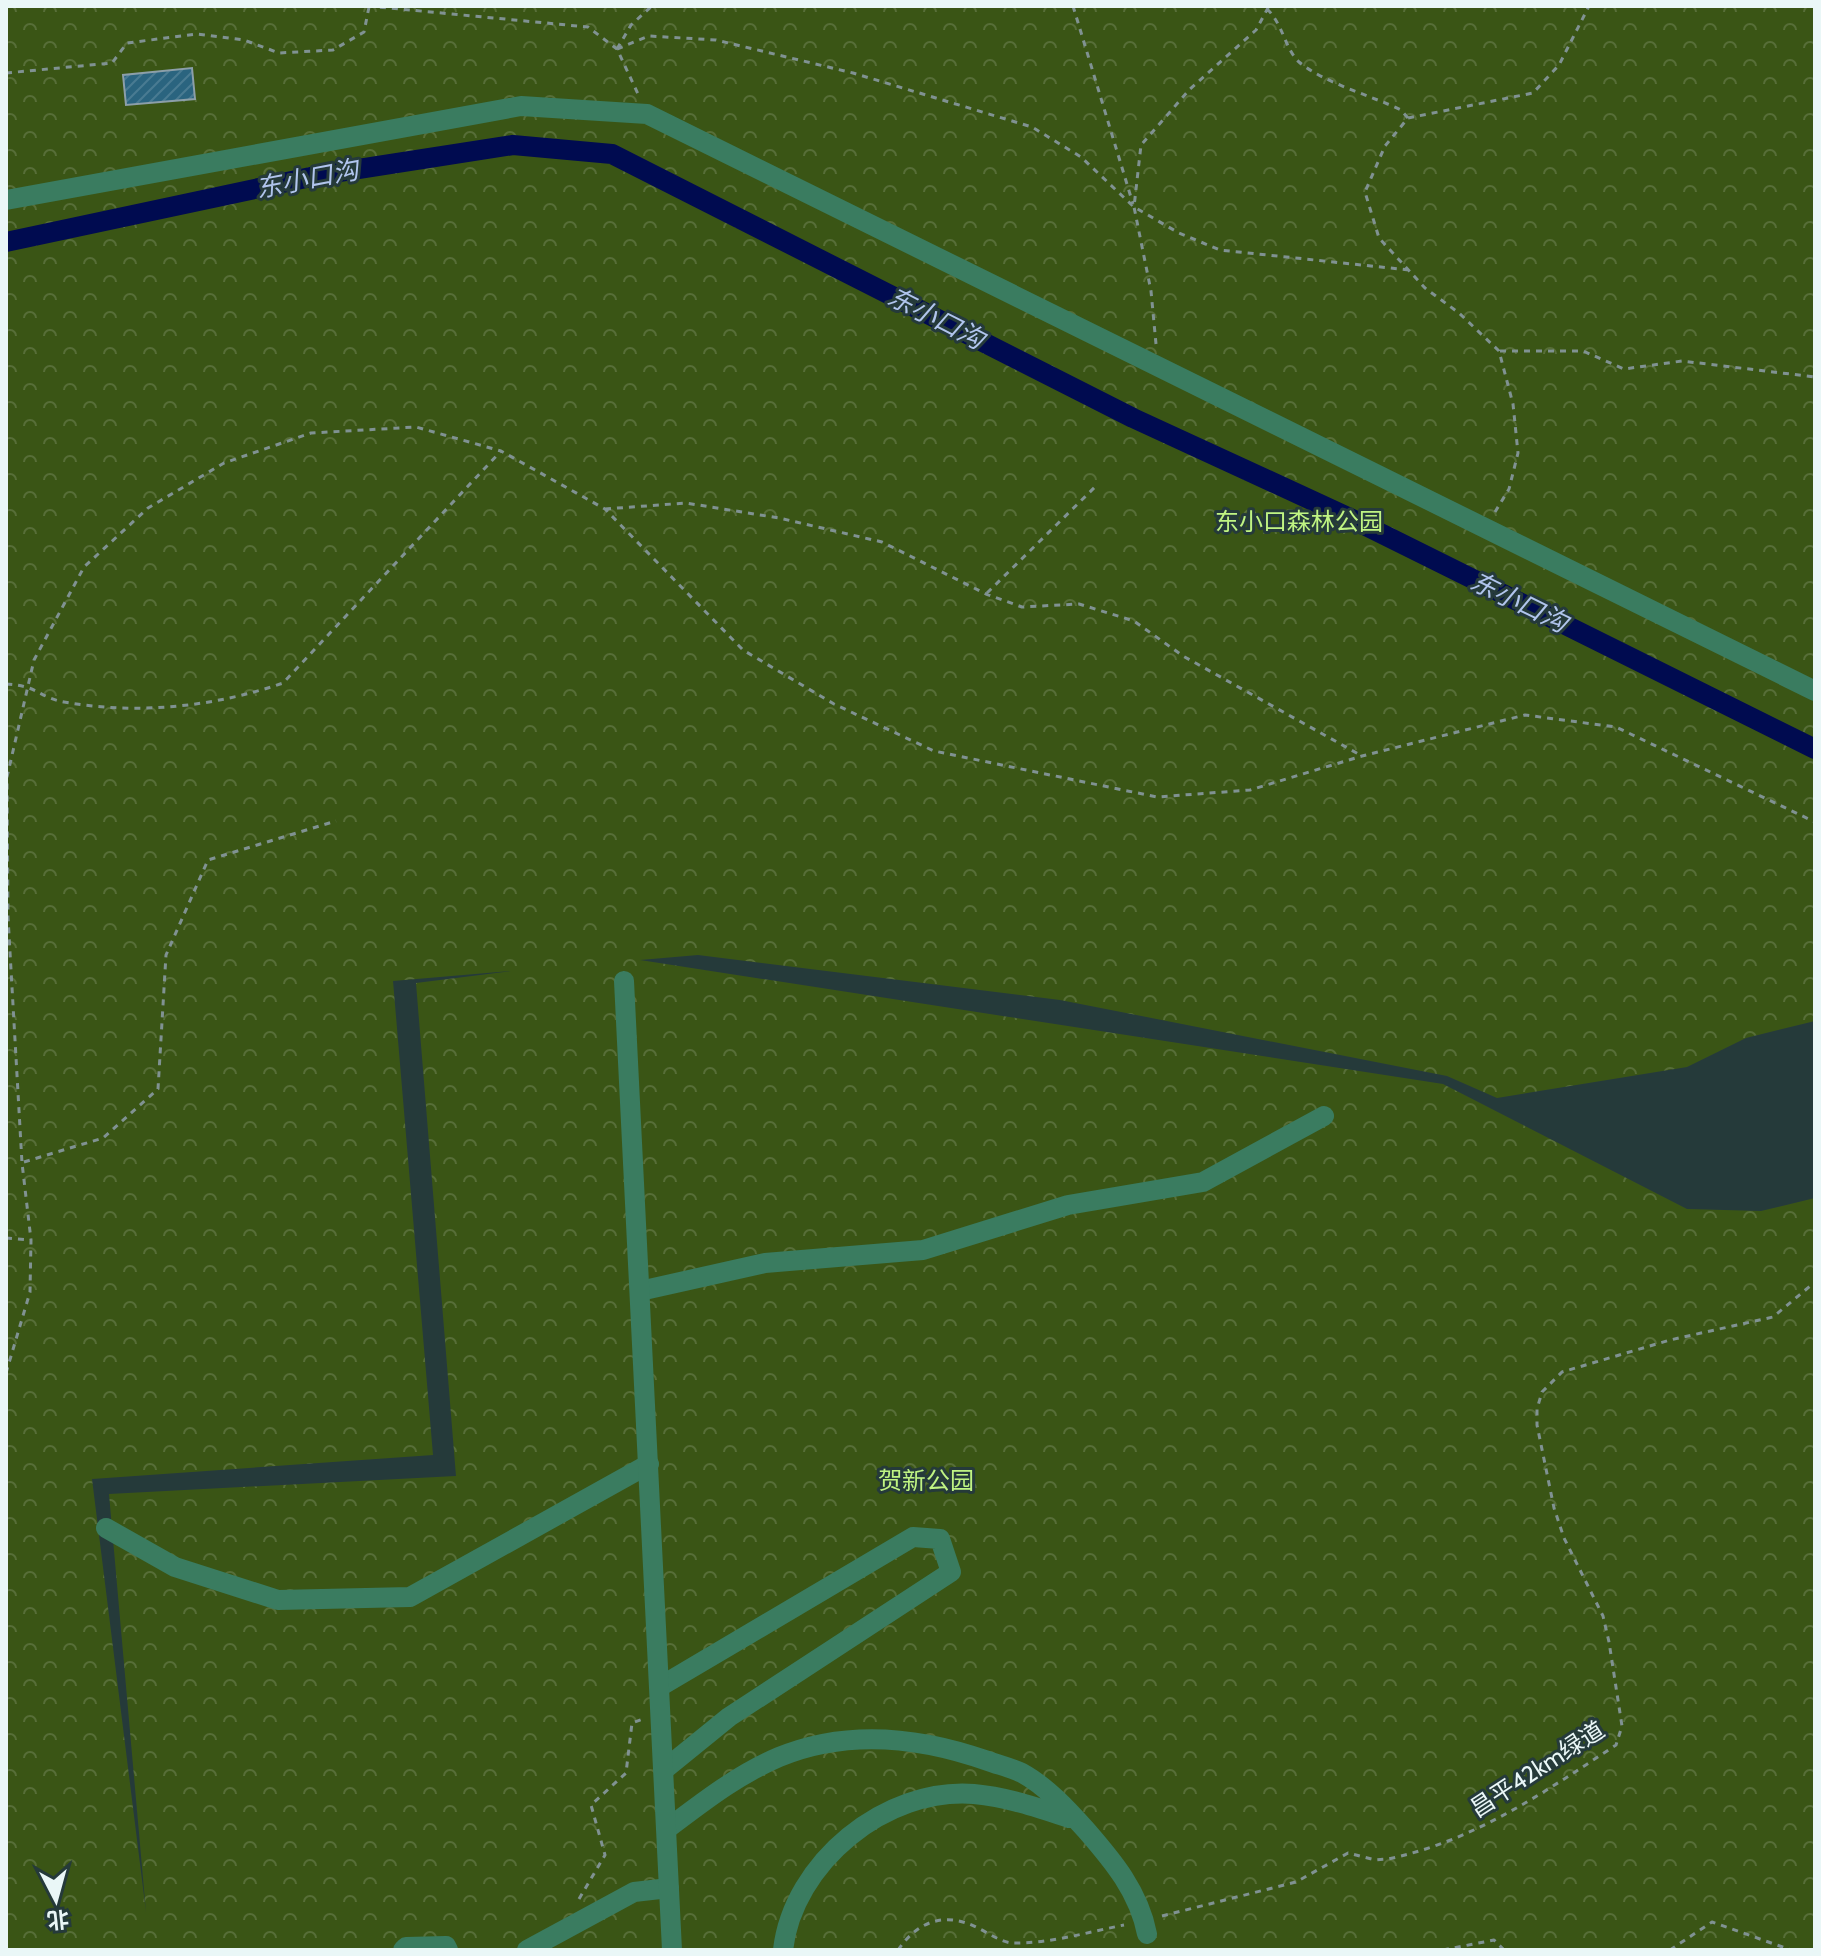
<svg xmlns="http://www.w3.org/2000/svg" width="1821" height="1956" viewBox="0 0 1821 1956" font-family="Cabin,'Noto Sans SC',sans-serif">
  <style>
    .forest { fill: url(#forest-crowns); fill-rule: evenodd }
    .lines { fill: none; stroke-linecap: round; stroke-linejoin: round }
    .canal { stroke: #000b50; stroke-width: 20 }
    .building { fill: url(#building-hatch); stroke: #8c9fa9; stroke-width: 2 }
    .path { stroke: #809292; stroke-width: 3; stroke-dasharray: 6 6; stroke-linecap: butt }
    .minor { stroke: #3a7c60; stroke-width: 20 }
    .tertiary { stroke: #3a7c60; stroke-width: 20 }
    .labels { text-anchor: middle; dominant-baseline: central; stroke-width: 6; stroke-linejoin: round; paint-order: stroke }
    .park-label { font-size: 24px; fill: #c0f483; stroke: #253a3a }
    .street-label { font-size: 24px; fill: #eaf7f7; stroke: #253a3a }
    .water-label { font-size: 26px; font-style: italic; fill: #b1c5ed; stroke: #253a3a }
  </style>
  <defs>
    <pattern id="forest-crowns" width="20" height="18" patternUnits="userSpaceOnUse" patternTransform="scale(2)"><rect width="20" height="18" fill="#3a5515"/><path d="M2 6a3 3 0 1 1 6 0M12 15a3 3 0 1 1 6 0" fill="none" stroke="#576e38"/></pattern>
    <pattern id="building-hatch" width="6" height="6" patternUnits="userSpaceOnUse" patternTransform="scale(2)"><rect width="6" height="6" fill="#2a647f"/><path d="M-1 1l2-2M0 6l6-6M5 7l2-2" fill="none" stroke="#497b92"/></pattern>
  </defs>
  <rect width="100%" height="100%" fill="#253a3a"/>
  <path class="forest" d="M6,6h1809v1015l-69,17 -59,29 -190,31 -50,-22 -387,-76 -362,-45 -58,5 803,124 244,125 74,2 54,-13v752h-1809zM511,971l-95,12 40,493 -347,18 37,418 -54,-433 341,-24 -40,-474z"/>
  <g class="lines">
    <path class="canal" d="M6,242l314,-67 193,-30 99,9 521,264 215,99 467,232"/>
  </g>
  <path class="building" d="M192,68l3,31 -69,6 -3,-30z"/>
  <g class="lines">
    <path class="path" d="M368,6l220,21 29,22 22,47
      M1073,6l60,198
      M1267,9c16,15 18,40 32,53 25,21 71,33 102,48l7,8
      M617,49l32,-13 67,4 137,33 179,54 49,30 53,50 45,26 41,17 189,20
      M617,49l14,-24 21,-19
      M6,73l106,-10 15,-20 70,-9 47,6 35,13 54,-3 31,-18 5,-25
      M1156,344l-5,-53 -17,-84 7,-62 49,-56 66,-59 13,-24
      M1500,351h83l41,18 58,-8 133,16
      M605,509l81,-6 93,15 103,24 104,52 36,13 57,-3 55,17 49,35 179,100
      M1495,512l14,-23 9,-36 -5,-49 -14,-53 -40,-38 -34,-25 -46,-50 -14,-46 20,-46 23,-28 125,-25 26,-28 30,-59
      M987,593l111,-109
      M6,684c31,1 34,14 58,18 72,13 150,5 219,-19l218,-232
      M24,1162l79,-24 55,-49 8,-134 42,-95 128,-39
      M6,1238l25,2
      M6,1373l24,-81 1,-52 -9,-77 -14,-246 -1,-140 27,-117 50,-93 64,-59 76,-45 87,-30 105,-6 85,24 104,58 138,141 91,54 100,47 223,46 93,-7 112,-34 163,-41 91,12 199,95
      M579,1899l26,-44 -14,-50 35,-32 6,-50 11,-4
      M1162,1916l134,-34 52,-29 27,7 13,-1c86,-18 155,-66 228,-114l6,-19 -13,-84 -6,-26 -39,-78 -10,-30 -17,-83v-16l5,-17 20,-20 108,-32 103,-23 42,-35
      M898,1950c20,-29 47,-39 80,-22 10,5 23,14 34,15 37,1 76,-11 112,-18
      M1443,1950l51,-10 10,10
      M1670,1950l42,-28 79,28"/>
    <path class="minor" d="M6,200l515,-94 126,8 1168,577
      M640,1291l125,-28 158,-13 145,-45 135,-23 121,-66
      M106,1528l69,39 103,33 132,-3 239,-133
      M661,1686l252,-149 27,2 11,33 -222,145 -64,52
      M667,1829c36,-27 70,-54 112,-72 68,-28 141,-20 209,4 11,4 24,7 34,12 24,13 46,37 64,57 27,31 53,62 61,104
      M403,1950l3,-3 40,-1 2,4
      M527,1950l107,-58 35,-4
      M783,1950c10,-87 102,-163 191,-156 33,3 65,14 95,24"/>
    <path class="tertiary" d="M624,981l48,969"/>
  </g>
  <g class="labels">
    <g class="park-label">
      <text x="1299" y="521">东小口森林公园</text>
      <text x="926" y="1480">贺新公园</text>
    </g>
    <g class="street-label">
      <text transform="translate(1537 1769) rotate(-33)">昌平42km绿道</text>
    </g>
    <g class="water-label">
      <text transform="translate(307 179) rotate(-11)">东小口沟</text>
      <text transform="translate(936 318) rotate(27)">东小口沟</text>
      <text transform="translate(1519 602) rotate(26)">东小口沟</text>
    </g>
  </g>
  <rect width="1821" height="1956" fill="none" stroke="#eaf7f7" stroke-width="16"/>
  <g transform="translate(56 1900) rotate(174)" stroke="#253a3a" stroke-width="6" paint-order="stroke">
  <path d="M0-6L14 30L0 20L-14 30Z" fill="#eaf7f7"/>
  <text y="-12" font-size="22" font-weight="bold" text-anchor="middle" fill="#eaf7f7">北</text>
  </g>
</svg>
